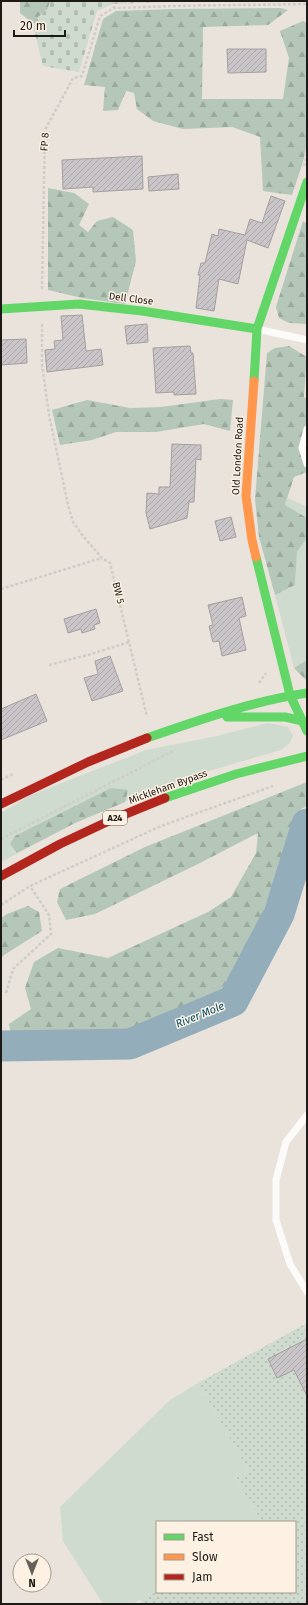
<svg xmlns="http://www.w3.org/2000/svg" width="308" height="1605" viewBox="0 0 308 1605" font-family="'Fira Sans',sans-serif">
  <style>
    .grass { fill: #cfdbcf }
    .forest { fill: url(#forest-firs) }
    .cemetery { fill: url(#cemetery-stones) }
    .park { fill: url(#park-dots) }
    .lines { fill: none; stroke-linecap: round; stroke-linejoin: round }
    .river { stroke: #94adba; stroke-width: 31 }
    .building { fill: url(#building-hatch); stroke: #a3a09f }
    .path { stroke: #cfcdca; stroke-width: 2.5; stroke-dasharray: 3 2; stroke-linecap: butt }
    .lane { stroke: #fcfbfa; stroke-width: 7 }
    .fast { stroke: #63d668; stroke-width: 9 }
    .slow { stroke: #ff974d; stroke-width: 9 }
    .jam { stroke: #b3261e; stroke-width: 9 }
    .labels { text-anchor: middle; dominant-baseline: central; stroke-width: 3; stroke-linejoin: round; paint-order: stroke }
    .shield { fill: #fcf1e3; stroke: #605a52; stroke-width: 1 }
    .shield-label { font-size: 9px; font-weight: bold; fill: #1d1914 }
    .street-label { font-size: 10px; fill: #1d1914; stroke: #fcf1e3 }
    .water-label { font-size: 11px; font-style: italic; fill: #004f6d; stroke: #fcf1e3 }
  </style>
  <defs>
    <pattern id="forest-firs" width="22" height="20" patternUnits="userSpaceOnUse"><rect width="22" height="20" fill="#b4c7b8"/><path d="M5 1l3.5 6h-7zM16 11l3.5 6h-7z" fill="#9aaa9d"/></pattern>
    <pattern id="cemetery-stones" width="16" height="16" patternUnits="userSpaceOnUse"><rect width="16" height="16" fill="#cfdbcf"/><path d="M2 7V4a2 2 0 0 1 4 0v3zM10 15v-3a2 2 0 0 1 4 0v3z" fill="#b1bbb1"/></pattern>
    <pattern id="park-dots" width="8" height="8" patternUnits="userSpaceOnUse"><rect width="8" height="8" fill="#cfdbcf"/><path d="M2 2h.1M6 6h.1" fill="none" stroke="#b1bbb1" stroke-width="1.8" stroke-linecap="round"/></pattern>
    <pattern id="building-hatch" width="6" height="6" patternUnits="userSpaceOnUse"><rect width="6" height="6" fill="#c9c5c9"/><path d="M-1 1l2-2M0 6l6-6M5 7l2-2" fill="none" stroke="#aca9ac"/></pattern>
  </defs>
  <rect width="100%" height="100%" fill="#e9e3dc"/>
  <path class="grass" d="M288,498l19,9v11l-22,-13z
    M307,538v122l-13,8 -19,-73 20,-10 2,-33z
    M268,723l20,4 5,8 -3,8 -9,7 -79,23 -62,22 -65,28 -74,39v-49l30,-18 115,-45 71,-14z
    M198,1383l51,88 -14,7 27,44h-105v68l-24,14h-30l-40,-63 -3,-34 110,-107z"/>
  <path class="forest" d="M20,1h30l-2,8 -16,13 -12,-9z
    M281,8l7,2 -20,15 -65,2 -1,72h81l6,-41 -9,-27 23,-10 4,2v121l-4,18 -11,33 -29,-4 -3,-54 -28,-10 -49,2 -30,-8 -16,-12 -3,-16 -8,-2 -8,19 -15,1 2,-24 -21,-2 19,-66 13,-8 57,-2z
    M48,188l26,5 15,11 -10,21 9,7 9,-11 16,-4 20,13 3,31 -11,43 -43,-6 -34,-8z
    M303,221l4,3v100l-18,-1 -10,-5 -3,-11z
    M289,346l18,11 -3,40 3,2v73l-13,5 -9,28 22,13v20l-10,14 -2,33 -20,10 -16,-58 -4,-38 12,-146 8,-5z
    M220,399l13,1 -3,31 -26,-7 -48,8h-40l-24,8 -32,5 -8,-35 35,-10 43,8 31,-1z
    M307,660v19l-1,1 -12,-12z
    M307,782v24l-6,3 -19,50 -25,70 -36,61 -98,44 -112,2 -2,-12 22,-15 -6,-21 9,-26 24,-14 50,10 100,-46 23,-15 25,-44 2,-20 -58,30 -105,51 -29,6 -9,-18 3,-13 85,-42z
    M111,788l17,2 -3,12 -50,21 -58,30 -7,-9 5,-8z
    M28,906l11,6 3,19 -38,24 -3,4v-41l6,-4z"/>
  <path class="cemetery" d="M50,1h146l-83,3 -16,7 -18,61 -36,-6 -11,-44 16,-13z"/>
  <path class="park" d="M307,1323v281h-165l-2,-4 17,-10v2h138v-70h-33l-27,-44 14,-7 -51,-88z"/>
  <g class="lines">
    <path class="river" d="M1,1046l129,-2 103,-43 46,-87 28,-90"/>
  </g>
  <path class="building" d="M227,49h39v23l-38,1z
    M142,156l1,33 -50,3v-5l-30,2 -1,-29z
    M178,174l1,15 -30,2 -1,-14z
    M271,196l14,5 -17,47 -21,-8 -9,44 -19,-5 -5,32 -18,-3 4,-33h-2l3,-12h4l7,-29 6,2 1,-7 26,6 5,-16 12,4z
    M82,315l4,36 15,-2 2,16 -56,7 -2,-22 10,-1 -1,-8 9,-1 -2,-24z
    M147,324l1,18 -21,2 -2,-18z
    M26,339l1,24 -26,2v-25z
    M190,346l1,7h2l3,41 -22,1v-3l-18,1 -3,-45z
    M172,444l29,1v15l-5,-1 -2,43h-5l-2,16 -37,11 -4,-16 1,-20 12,1v-7h11z
    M231,517l5,20 -16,4 -5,-20z
    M242,597l4,19 -7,2 7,32 -24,6 -3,-15 -6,1 -4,-16 4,-1 -5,-20z
    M96,609l4,14 -6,2 1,4 -13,4 -1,-4 -13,4 -4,-14z
    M110,656l13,35 -31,10 -8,-23 14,-4 -3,-13z
    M36,694l11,27 -46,19v-31z
    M307,1339v57l-13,-26 -17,8 -9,-19z"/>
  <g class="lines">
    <path class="path" d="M113,1l1,7
      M304,166l3,-12
      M42,289l3,-159 28,-52 9,-2 18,-60 14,-8 58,-2 135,-2
      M42,324v40l7,51 19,90 5,17 10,14 19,22 8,5 37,154
      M1,589l101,-31
      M49,665l39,-10 41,-13
      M259,683l7,-10
      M1,780l12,-6
      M1,839l174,-89
      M1,905l29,-19 131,-60 112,-40
      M6,993l7,-24 38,-35 -2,-19 -19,-29"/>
    <path class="lane" d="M257,329l50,11
      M307,429l-5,19 5,16
      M307,1115l-21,27 -10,38v40l14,44 17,28"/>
    <path class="fast" d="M1,309l78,-5 63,7 115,18
      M254,381l3,-52 50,-147
      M256,557l34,138 17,36
      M227,717h58l22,5
      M147,738c52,-18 106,-37 160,-45
      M165,798l71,-24 71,-18"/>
    <path class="slow" d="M254,381l-8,115 6,44 4,17"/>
    <path class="jam" d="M1,804l87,-42 59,-24
      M1,876l59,-32 51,-24 54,-22"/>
  </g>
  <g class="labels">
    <rect class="shield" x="103" y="811" width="24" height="14" rx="3"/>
    <g class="shield-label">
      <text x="115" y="818">A24</text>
    </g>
    <g class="street-label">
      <text transform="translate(45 142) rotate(-86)">FP 8</text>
      <text transform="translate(131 299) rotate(7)">Dell Close</text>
      <text transform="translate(238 456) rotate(-87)">Old London Road</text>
      <text transform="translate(118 593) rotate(76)">BW 5</text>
      <text transform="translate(168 787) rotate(-20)">Mickleham Bypass</text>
    </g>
    <g class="water-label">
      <text transform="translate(200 1015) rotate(-22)">River Mole</text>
    </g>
  </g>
  <rect width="308" height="1605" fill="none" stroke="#1d1914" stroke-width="4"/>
  <rect x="156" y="1521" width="140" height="72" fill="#fcf1e3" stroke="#a39b90"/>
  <rect x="164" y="1534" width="20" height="6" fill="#63d668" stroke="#a39b90"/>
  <text x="192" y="1541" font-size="12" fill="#1d1914">Fast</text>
  <rect x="164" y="1554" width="20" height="6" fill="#ff974d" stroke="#a39b90"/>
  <text x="192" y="1561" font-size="12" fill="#1d1914">Slow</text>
  <rect x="164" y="1574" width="20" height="6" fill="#b3261e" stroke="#a39b90"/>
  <text x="192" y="1581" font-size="12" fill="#1d1914">Jam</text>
  <g transform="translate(32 1573) rotate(180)"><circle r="19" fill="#fcf1e3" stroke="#a39b90"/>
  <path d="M0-3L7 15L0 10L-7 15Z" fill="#64605a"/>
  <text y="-6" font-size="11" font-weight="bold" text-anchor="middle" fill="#1d1914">N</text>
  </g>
  <path d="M14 30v6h51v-6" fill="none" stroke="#1d1914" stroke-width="2"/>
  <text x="20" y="30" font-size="12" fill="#1d1914" stroke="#fcf1e3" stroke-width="3" paint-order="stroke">20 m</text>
</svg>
